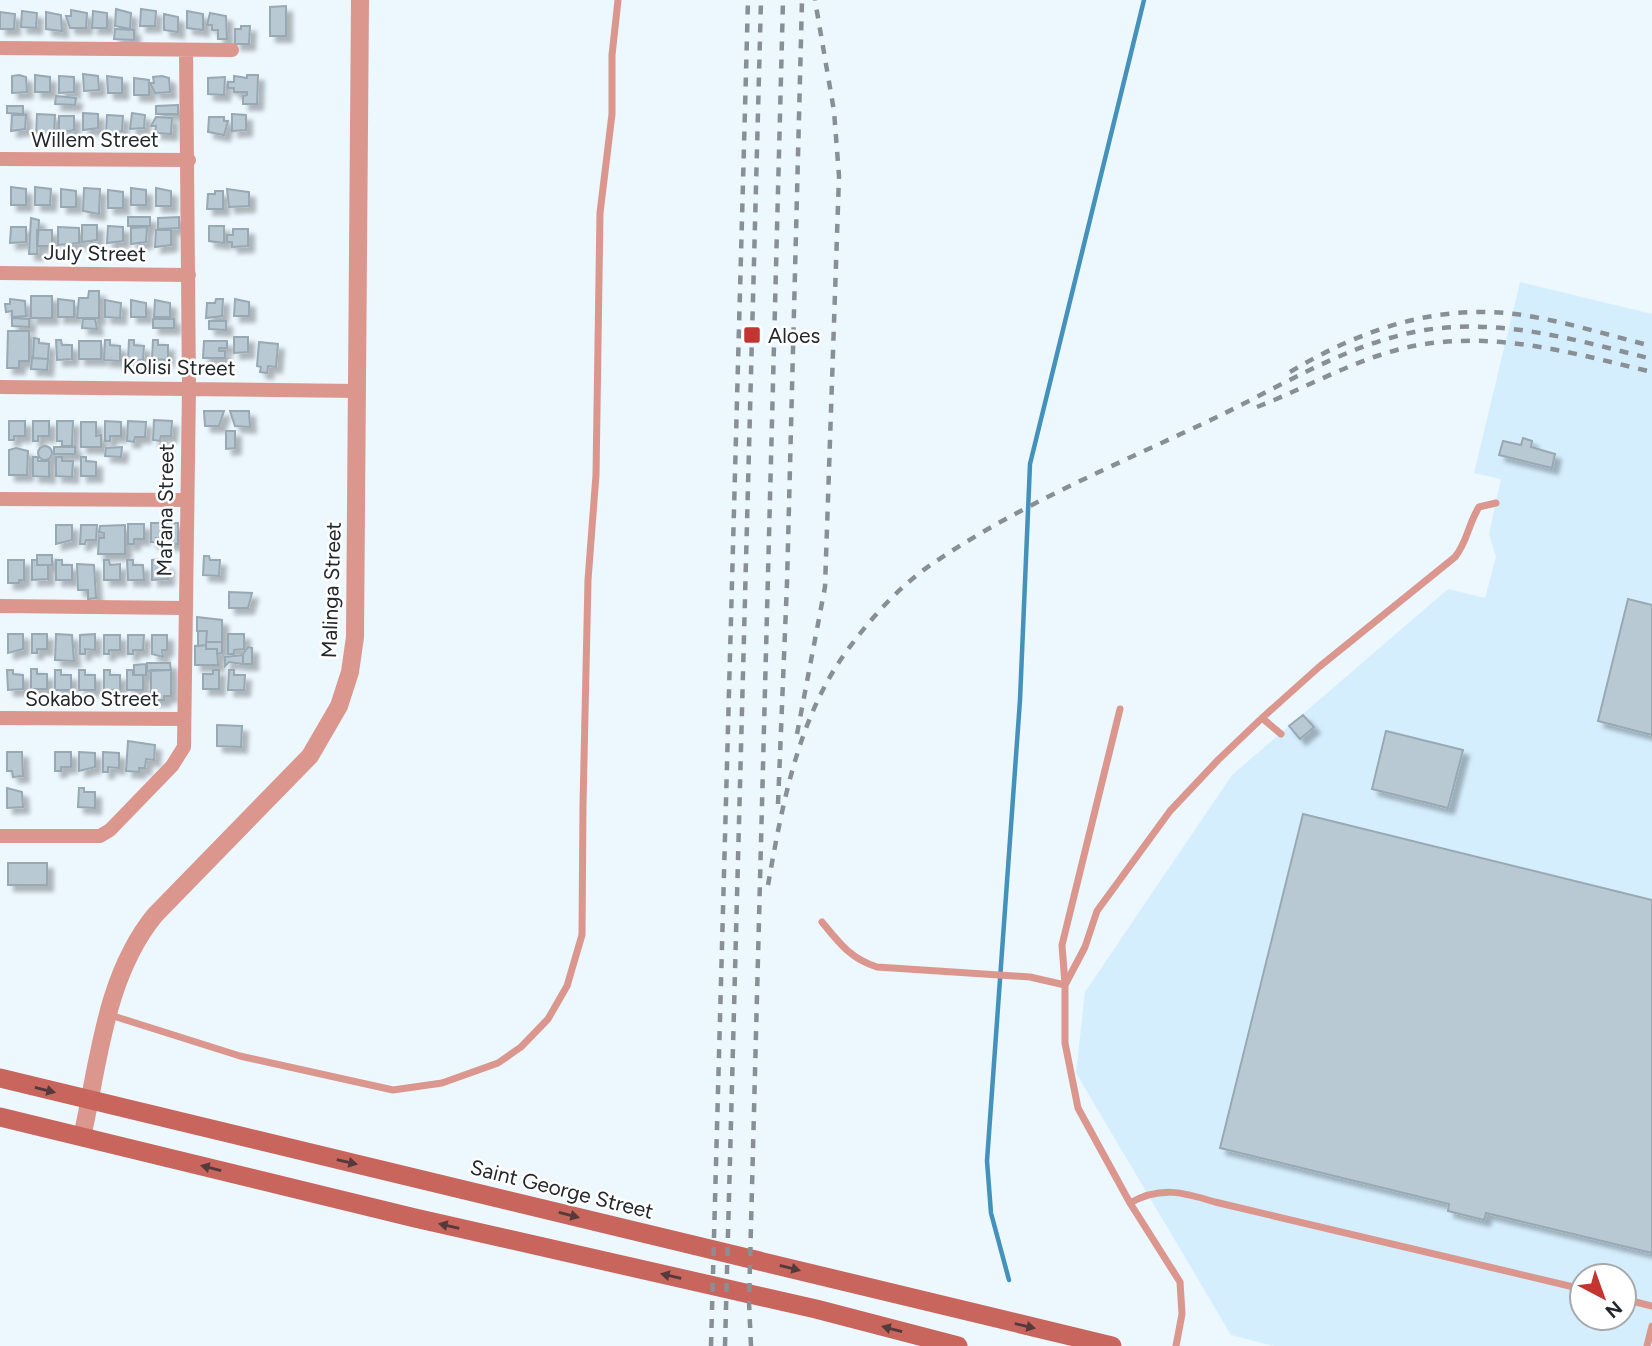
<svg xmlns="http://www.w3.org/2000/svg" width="1652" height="1346" viewBox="0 0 1652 1346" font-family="Figtree,sans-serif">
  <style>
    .built { fill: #d5eefe; fill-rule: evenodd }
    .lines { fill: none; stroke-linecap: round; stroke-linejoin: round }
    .stream { stroke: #4492bb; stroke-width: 4.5 }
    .building { fill: #b8c9d4; stroke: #98a9b4; stroke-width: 2; filter: url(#shadow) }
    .service { stroke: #db968e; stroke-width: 7 }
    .minor { stroke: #db968e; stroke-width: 14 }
    .tertiary { stroke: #db968e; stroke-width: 18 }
    .secondary { stroke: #c8655c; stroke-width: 19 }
    .rail { stroke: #889096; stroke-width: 4.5; stroke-dasharray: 9 9; stroke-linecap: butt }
    .oneway { fill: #543a3a }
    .poi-dot { fill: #c33531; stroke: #fff; stroke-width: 2.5 }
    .labels { text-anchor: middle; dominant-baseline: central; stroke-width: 5; stroke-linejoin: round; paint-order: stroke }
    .street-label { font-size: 21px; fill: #22282c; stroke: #fff }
    .poi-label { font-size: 21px; fill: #22282c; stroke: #fff; text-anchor: start }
  </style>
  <defs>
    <filter id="shadow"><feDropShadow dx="6" dy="6" stdDeviation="2" flood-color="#0004"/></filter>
  </defs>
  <rect width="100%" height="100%" fill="#ecf7fe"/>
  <path class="built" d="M1520,282l132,32v1032h-378l-43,-11 -155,-262 9,-81 147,-217 216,-186 37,9 11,-41 -7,-23 12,-55 -27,-6zM1582,1276h42v42h-42z"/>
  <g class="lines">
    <path class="stream" d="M1009,1280l-18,-67 -4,-52 33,-461 10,-236 114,-464"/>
  </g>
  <path class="building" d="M286,6v30h-16v-29z
    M116,9l15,4 -1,16 -15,-3z
    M141,9l15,2 -1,15h-15z
    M71,10l16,3 -1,15h-16l-4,-12h5z
    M22,11l15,2 -1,15 -15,-1z
    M93,11l14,2v15h-15z
    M187,11l16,3v16l-16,-2z
    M0,12l15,2 -1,15h-14z
    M46,12l15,3 1,16 -16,-2z
    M210,13l16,3 1,23h-9v-9h-6v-5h-5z
    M164,14l14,3v15l-14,-2z
    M241,26h9l-1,18h-14v-15h6z
    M115,29l19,1v10l-20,-1z
    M83,74l15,2 1,14 -15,1z
    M19,75l7,2 1,15 -15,1v-17z
    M35,75l15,2v15h-15z
    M247,75h11l-1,29h-14v-8l4,-1v-3h-13v-4h-6v-6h6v-6l13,2z
    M59,76l15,1v15l-15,1z
    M107,76l15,2v15h-14z
    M162,76l7,2 1,14 -15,1 -5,-10h4l-1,-6z
    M225,77l-1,18 -16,-1v-16z
    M134,78l15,2v15h-15z
    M56,96l20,2 -1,7 -20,-1z
    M178,105v9h-22v-8z
    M7,106h16v8l-16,-1z
    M83,113l15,1v14l-15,2z
    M132,113l13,2 -1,13 -14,1z
    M37,114l18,1 -1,21 -18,-1z
    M232,114l14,1v15l-14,1z
    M12,115h14l-1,14 -14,2z
    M107,115l16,1 -1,15 -16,2z
    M59,116h15v14l-15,3z
    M156,117l16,1 -1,16 -16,-1 1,-7h-5z
    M209,117h15v4h4l-4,14 -16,-3z
    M11,187l15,2v16h-15z
    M35,187l16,2 -1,16h-15z
    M84,188l16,1 -1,25 -16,-3z
    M131,188l15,2v15h-15z
    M156,188l15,3v15h-15z
    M61,189l15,2v16h-15z
    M227,189l22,3v14l-20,1z
    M108,190l15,2v16h-15z
    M215,191h8v18h-16l1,-15h7z
    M128,217h22v9h-22z
    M179,217v11l-21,1v-11z
    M31,218l8,2 -2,34h-8z
    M82,225h15v15l-15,2z
    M108,226l15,1v14l-16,2z
    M209,226h15v17l-15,-2z
    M11,227h15v15l-16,1z
    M58,227l21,1v15l-21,2z
    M147,227l-1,15 -15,2v-16z
    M233,229h15v17l-16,1v-5h-5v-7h6z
    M37,230h15v16h-15z
    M156,230h15v15l-16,2z
    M89,291h10v27h-22l2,-20h9z
    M31,296h21v22h-21z
    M10,299l15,2 1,15 -14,1v-6l-6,1 -1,-8h5z
    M58,299l16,2v16h-16z
    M216,299h7l-1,17 -16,2 1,-15h8z
    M235,299l14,3v14h-15z
    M105,300l16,3 -1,15 -15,-1z
    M131,300l15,3v14h-15z
    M155,300l15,3v14h-16z
    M12,318l17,1v8l-17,-1z
    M83,319h12l2,10 -15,-1z
    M153,319h21v9h-21z
    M209,321h17v9l-17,-1z
    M8,331h21v30h-10v7h-12z
    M234,337h14v15l-14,1z
    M34,338l5,1v4l10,1 -1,15 -15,-1z
    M56,340h5l1,5h10v14l-15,1z
    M105,340h5v5l10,1v15l-16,-1z
    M129,340h5v5l10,1 -1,14h-15z
    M153,340h5v5h10v15l-16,-1z
    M79,341h22v18h-22z
    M204,341h23v7h-8v3h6v7h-22z
    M259,342l19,2 -2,23 -8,-1 -1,7 -7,-1 1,-5 -4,-1z
    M32,358l16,1 -1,11 -16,-1z
    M204,411h20l-5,15h-14z
    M230,411h19l1,16 -15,-1z
    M154,420l18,1 -1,15h-10l-1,5 -7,-1z
    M9,421h16v15h-11v4h-5z
    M33,421h16v15h-11v5h-5z
    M57,421h16l-1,25h-10v-5h-5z
    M105,421l16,1v14h-11v5h-5z
    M128,421l18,1 -1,15h-10l-1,5 -7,-1z
    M81,422h15v14l5,-1v12h-20z
    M226,431h9v17l-9,1z
    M1523,438l9,3 -1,6 24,7 -3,14 -53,-13 4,-14 18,4z
    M38 453a7 7 0 1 1 14 0a7 7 0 1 1-14 0Z
    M54,447h21v7h-21z
    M122,447l-1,10 -16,-1 1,-8z
    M16,448l12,3 -1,24h-18v-25z
    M33,457h5v4h11v16l-16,-1z
    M56,457h6v4h11l-1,16 -16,-1z
    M81,457h5v4l10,1v14h-15z
    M151,523h16v15h-11l1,4h-6z
    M167,523h11v21h-11z
    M128,524h16v15h-10v5h-6z
    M56,525h16v15l-16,4z
    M81,525h16l-1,15h-10l-1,4h-5z
    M125,525v29h-27l1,-16h5v-5l-5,-1 1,-6z
    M37,555h15v10h-15z
    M204,556h5l1,4h10l-1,16 -16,-1z
    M158,559v5h10v15l-16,1v-20z
    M8,560h16v20h-5v3h-11z
    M32,560h5v5h11v14l-16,1z
    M56,560h6v5h10v15h-16z
    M104,560h5l1,5 10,-1v16h-16z
    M127,560h6v5h10l1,15h-16z
    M77,564l17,1 2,33 -8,1v-9h-10z
    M229,592l23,1 -4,15h-19z
    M1628,599l24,6v130l-54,-14z
    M197,617l25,3v22h-16l1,-11h-10z
    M198,631h9l-1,14 -8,1z
    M8,634h15v15l-15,4z
    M32,634h15v15h-10v4h-5z
    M56,634l16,1 2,26 -19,-1z
    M95,634v16l-10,-1v5h-5v-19z
    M228,634h16v15l-10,1v4h-6z
    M104,635h16v15h-11v4h-5z
    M128,635h16l-1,15h-10v4h-5z
    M152,635h15v15h-5l1,7 -11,-3z
    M206,642h16v11l-5,1v-5h-11z
    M206,645v4h11l1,16h-23v-19z
    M248,647l4,1v16h-9v-10z
    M243,655v9l-14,-2 -4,4v-9z
    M147,663h23l1,7 -24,1z
    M146,664v11h-12v-10z
    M31,669h6v5h10v15h-16z
    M7,670h6v4l10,1v14l-15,1z
    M55,670h6v5h10v15h-16z
    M79,670h6v5h10v15h-16z
    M104,670h6v5h10v15h-16z
    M127,670h6v5h10v15h-16z
    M151,670h20v26h-7v4h-13z
    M213,670h6v19h-16v-15h10z
    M229,670h5v5h11l-1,15h-16z
    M1303,715l11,12 -14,12 -11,-13z
    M217,725l25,1 -1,21 -24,-1z
    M1386,731l77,19 -15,58 -76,-19z
    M128,741l27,4 -1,15 -8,-1 -1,9h-6v4l-13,-1z
    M7,752h15l1,24 -10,1 -1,-6h-5z
    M55,752h16v15h-10v4h-6z
    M79,752l16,1v14l-16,4z
    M103,752l16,1v15l-11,-1v5h-5z
    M7,788l15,4 1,15 -16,1z
    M79,788h5v4h11v16l-17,-1z
    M1303,814l349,86v353l-166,-40 -2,7 -36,-9 1,-7 -229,-56z
    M8,863h39v22h-39z"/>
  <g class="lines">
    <path class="service" d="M1262,718l19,16
      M822,922c17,21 29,37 55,45l153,10 35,8 -3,-40 58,-236
      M110,1015l130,41 153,34 49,-7 56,-20 23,-16 27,-28 19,-33 15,-51 1,-130 5,-225 8,-105 4,-262 12,-99v-59l6,-55
      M1130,1203c30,-17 53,-11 85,-1l367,87
      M1624,1299l28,7
      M1176,1346l6,-32 -2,-32 -50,-79 -52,-95 -13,-65v-58l20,-38 12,-36 73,-100 48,-51 44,-42 57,-51 136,-110c13,-16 13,-33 24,-50l17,-4
      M1647,1346l5,-20"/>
    <path class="minor" d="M0,48l232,2
      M0,159l189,1
      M0,273l189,2
      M0,387l357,4
      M0,499l185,1
      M0,606l185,2
      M0,718l184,1
      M0,836h100l10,-6 62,-64 12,-19 5,-359 -3,-338"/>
    <path class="tertiary" d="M82,1137c17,-75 23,-161 73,-222l155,-159 29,-50 11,-34 5,-35 5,-637"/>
    <path class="secondary" d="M0,1078l1112,268
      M0,1117l415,101 401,91 142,37"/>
    <path class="rail" d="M1290,372c68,-41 144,-68 225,-58 46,6 92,21 137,32
      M1257,407c41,-16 81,-38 123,-52 92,-31 181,-5 272,17
      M797,734l28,-147 14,-411 -5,-65 -19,-111
      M778,804l9,-221 15,-583
      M768,885c14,-79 30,-167 78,-233 25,-34 54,-67 89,-90 87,-59 188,-100 282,-145 66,-32 134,-75 208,-87 77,-12 152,10 227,29
      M711,1346l37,-1346
      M725,1346l36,-1346
      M751,1346l-2,-44 34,-1302"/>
  </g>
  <defs><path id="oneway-solid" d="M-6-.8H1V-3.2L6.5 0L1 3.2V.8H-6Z" transform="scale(1.75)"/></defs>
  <g class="oneway">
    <use href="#oneway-solid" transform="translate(45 1090) rotate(14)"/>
    <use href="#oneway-solid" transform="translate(347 1162) rotate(13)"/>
    <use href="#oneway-solid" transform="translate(211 1168) rotate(-166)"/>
    <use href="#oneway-solid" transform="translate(569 1215) rotate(14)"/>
    <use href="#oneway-solid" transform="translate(449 1226) rotate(-167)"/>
    <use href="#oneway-solid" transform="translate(790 1268) rotate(14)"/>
    <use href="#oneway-solid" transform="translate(671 1276) rotate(-167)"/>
    <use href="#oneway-solid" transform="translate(1025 1326) rotate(13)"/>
    <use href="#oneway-solid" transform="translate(892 1329) rotate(-165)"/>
  </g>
  <rect class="poi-dot" x="743" y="326" width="18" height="18" rx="3.5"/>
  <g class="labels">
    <g class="street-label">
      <text x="95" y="139">Willem Street</text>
      <text transform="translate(95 253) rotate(1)">July Street</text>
      <text transform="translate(179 367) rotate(1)">Kolisi Street</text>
      <text transform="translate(165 510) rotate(-89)">Mafana Street</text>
      <text transform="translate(331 590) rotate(-88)">Malinga Street</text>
      <text x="92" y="698">Sokabo Street</text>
      <text transform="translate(562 1189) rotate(14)">Saint George Street</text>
    </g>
    <g class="poi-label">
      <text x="768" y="335">Aloes</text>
    </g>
  </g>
  <g transform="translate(1603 1297) rotate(139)"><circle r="33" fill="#ffffff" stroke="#a7a9ab" stroke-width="2"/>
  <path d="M0-5L12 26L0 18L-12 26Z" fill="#c33531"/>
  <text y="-10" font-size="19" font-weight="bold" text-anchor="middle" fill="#22282c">N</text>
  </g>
</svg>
